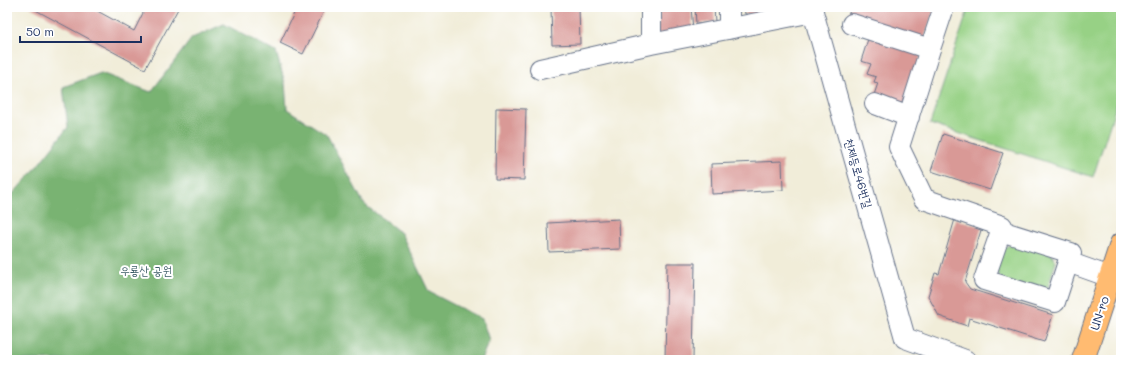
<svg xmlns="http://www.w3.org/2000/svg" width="1128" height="367" viewBox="0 0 1128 367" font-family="Mali,'Poor Story',sans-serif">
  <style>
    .green { fill: #97d185; stroke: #598072 }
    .forest { fill: #79b372; stroke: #4a7168 }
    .building { fill: #d99996 }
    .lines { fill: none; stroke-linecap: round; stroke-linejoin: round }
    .minor-casing { stroke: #667289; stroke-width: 22 }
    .major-casing { stroke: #667289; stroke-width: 24 }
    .minor { stroke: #fff; stroke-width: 20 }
    .major { stroke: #ffbb71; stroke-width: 22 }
    .labels { text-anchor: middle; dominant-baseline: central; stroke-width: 4; stroke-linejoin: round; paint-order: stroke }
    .street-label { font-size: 12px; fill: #1b2f5e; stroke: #fff }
    .park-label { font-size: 12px; fill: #40606a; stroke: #fff }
  </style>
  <rect width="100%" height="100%" fill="#fff"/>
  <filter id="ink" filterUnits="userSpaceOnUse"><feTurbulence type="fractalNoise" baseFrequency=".025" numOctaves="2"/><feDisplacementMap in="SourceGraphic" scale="8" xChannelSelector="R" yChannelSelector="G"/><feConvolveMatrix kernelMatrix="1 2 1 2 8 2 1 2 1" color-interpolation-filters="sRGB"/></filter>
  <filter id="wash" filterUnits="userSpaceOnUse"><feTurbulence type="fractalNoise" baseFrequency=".012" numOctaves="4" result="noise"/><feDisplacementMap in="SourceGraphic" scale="16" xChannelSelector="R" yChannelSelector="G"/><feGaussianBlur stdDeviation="0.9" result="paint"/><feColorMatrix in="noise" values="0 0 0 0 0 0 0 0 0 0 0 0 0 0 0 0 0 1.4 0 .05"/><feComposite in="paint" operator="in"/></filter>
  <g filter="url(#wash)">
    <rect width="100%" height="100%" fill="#f1edd9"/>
    <path class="green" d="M969,7h152v84l-28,86 -163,-53z
      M1015,243l35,10 6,8 -8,26 -9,5 -38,-13 -5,-10 7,-21z"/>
    <path class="forest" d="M224,24l52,28 9,31 2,26 40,26 37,69 37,29 28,59 53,27 7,21 -8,20h-474v-160l24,-26 37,-47 -5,-40 38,-14 50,19 41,-54z"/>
    <g id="blocks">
      <path class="building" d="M30,7h60l44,24 12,-24h33l-34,62z
        M297,7h29l-23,47 -23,-11z
        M551,7h28l1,37 -28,1z
        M661,7h30l2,23 -37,5z
        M695,7h19l1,15 -19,2z
        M744,7h22v7h-21z
        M851,7h84l-11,33 -76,-24z
        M869,36l53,17 -17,52 -31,-10 4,-12 -4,-1 2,-5 -9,-3 4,-10 -10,-3z
        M496,108l30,1 -2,71 -29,-1z
        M943,134l60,19 -13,37 -59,-19z
        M782,161l1,29 -71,4 -1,-30z
        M619,219l1,30 -71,3 -1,-29z
        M955,219l27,8 -17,55 5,7 83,26 -9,27 -75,-24 -2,8 -28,-10 -11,-20 7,-23 4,1z
        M667,263h28l-2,97h-28z"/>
    </g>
  </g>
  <g filter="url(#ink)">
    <use href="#blocks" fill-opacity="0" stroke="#667289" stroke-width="1"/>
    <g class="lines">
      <defs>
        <path id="minor" d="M651,7v37
          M729,7v22
          M813,7v5l92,326 60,22
          M852,24l78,25 14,-42
          M930,49l-31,98 25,52 78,27 -1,5
          M540,69l111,-25 162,-32
          M875,104l34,13
          M1068,262l3,-9 -70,-22 -17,49 71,22 13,-40 42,15"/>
        <path id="major" d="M1083,360l38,-116"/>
      </defs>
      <use href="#minor" class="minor-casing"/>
      <use href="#major" class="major-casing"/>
      <use href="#minor" class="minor"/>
      <use href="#major" class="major"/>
    </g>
  </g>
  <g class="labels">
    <g class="street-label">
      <text transform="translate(859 173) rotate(74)">천제등로46번길</text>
      <text transform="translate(1099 313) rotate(-72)">UN-ro</text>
    </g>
    <g class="park-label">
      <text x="146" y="270">우룡산 공원</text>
    </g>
  </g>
  <rect width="1128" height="367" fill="none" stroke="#fff" stroke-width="24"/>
  <path d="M20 36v6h121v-6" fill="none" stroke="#1b2f5e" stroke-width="2"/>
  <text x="26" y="36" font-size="12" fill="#1b2f5e" stroke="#ffffff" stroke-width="3" paint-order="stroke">50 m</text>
</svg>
